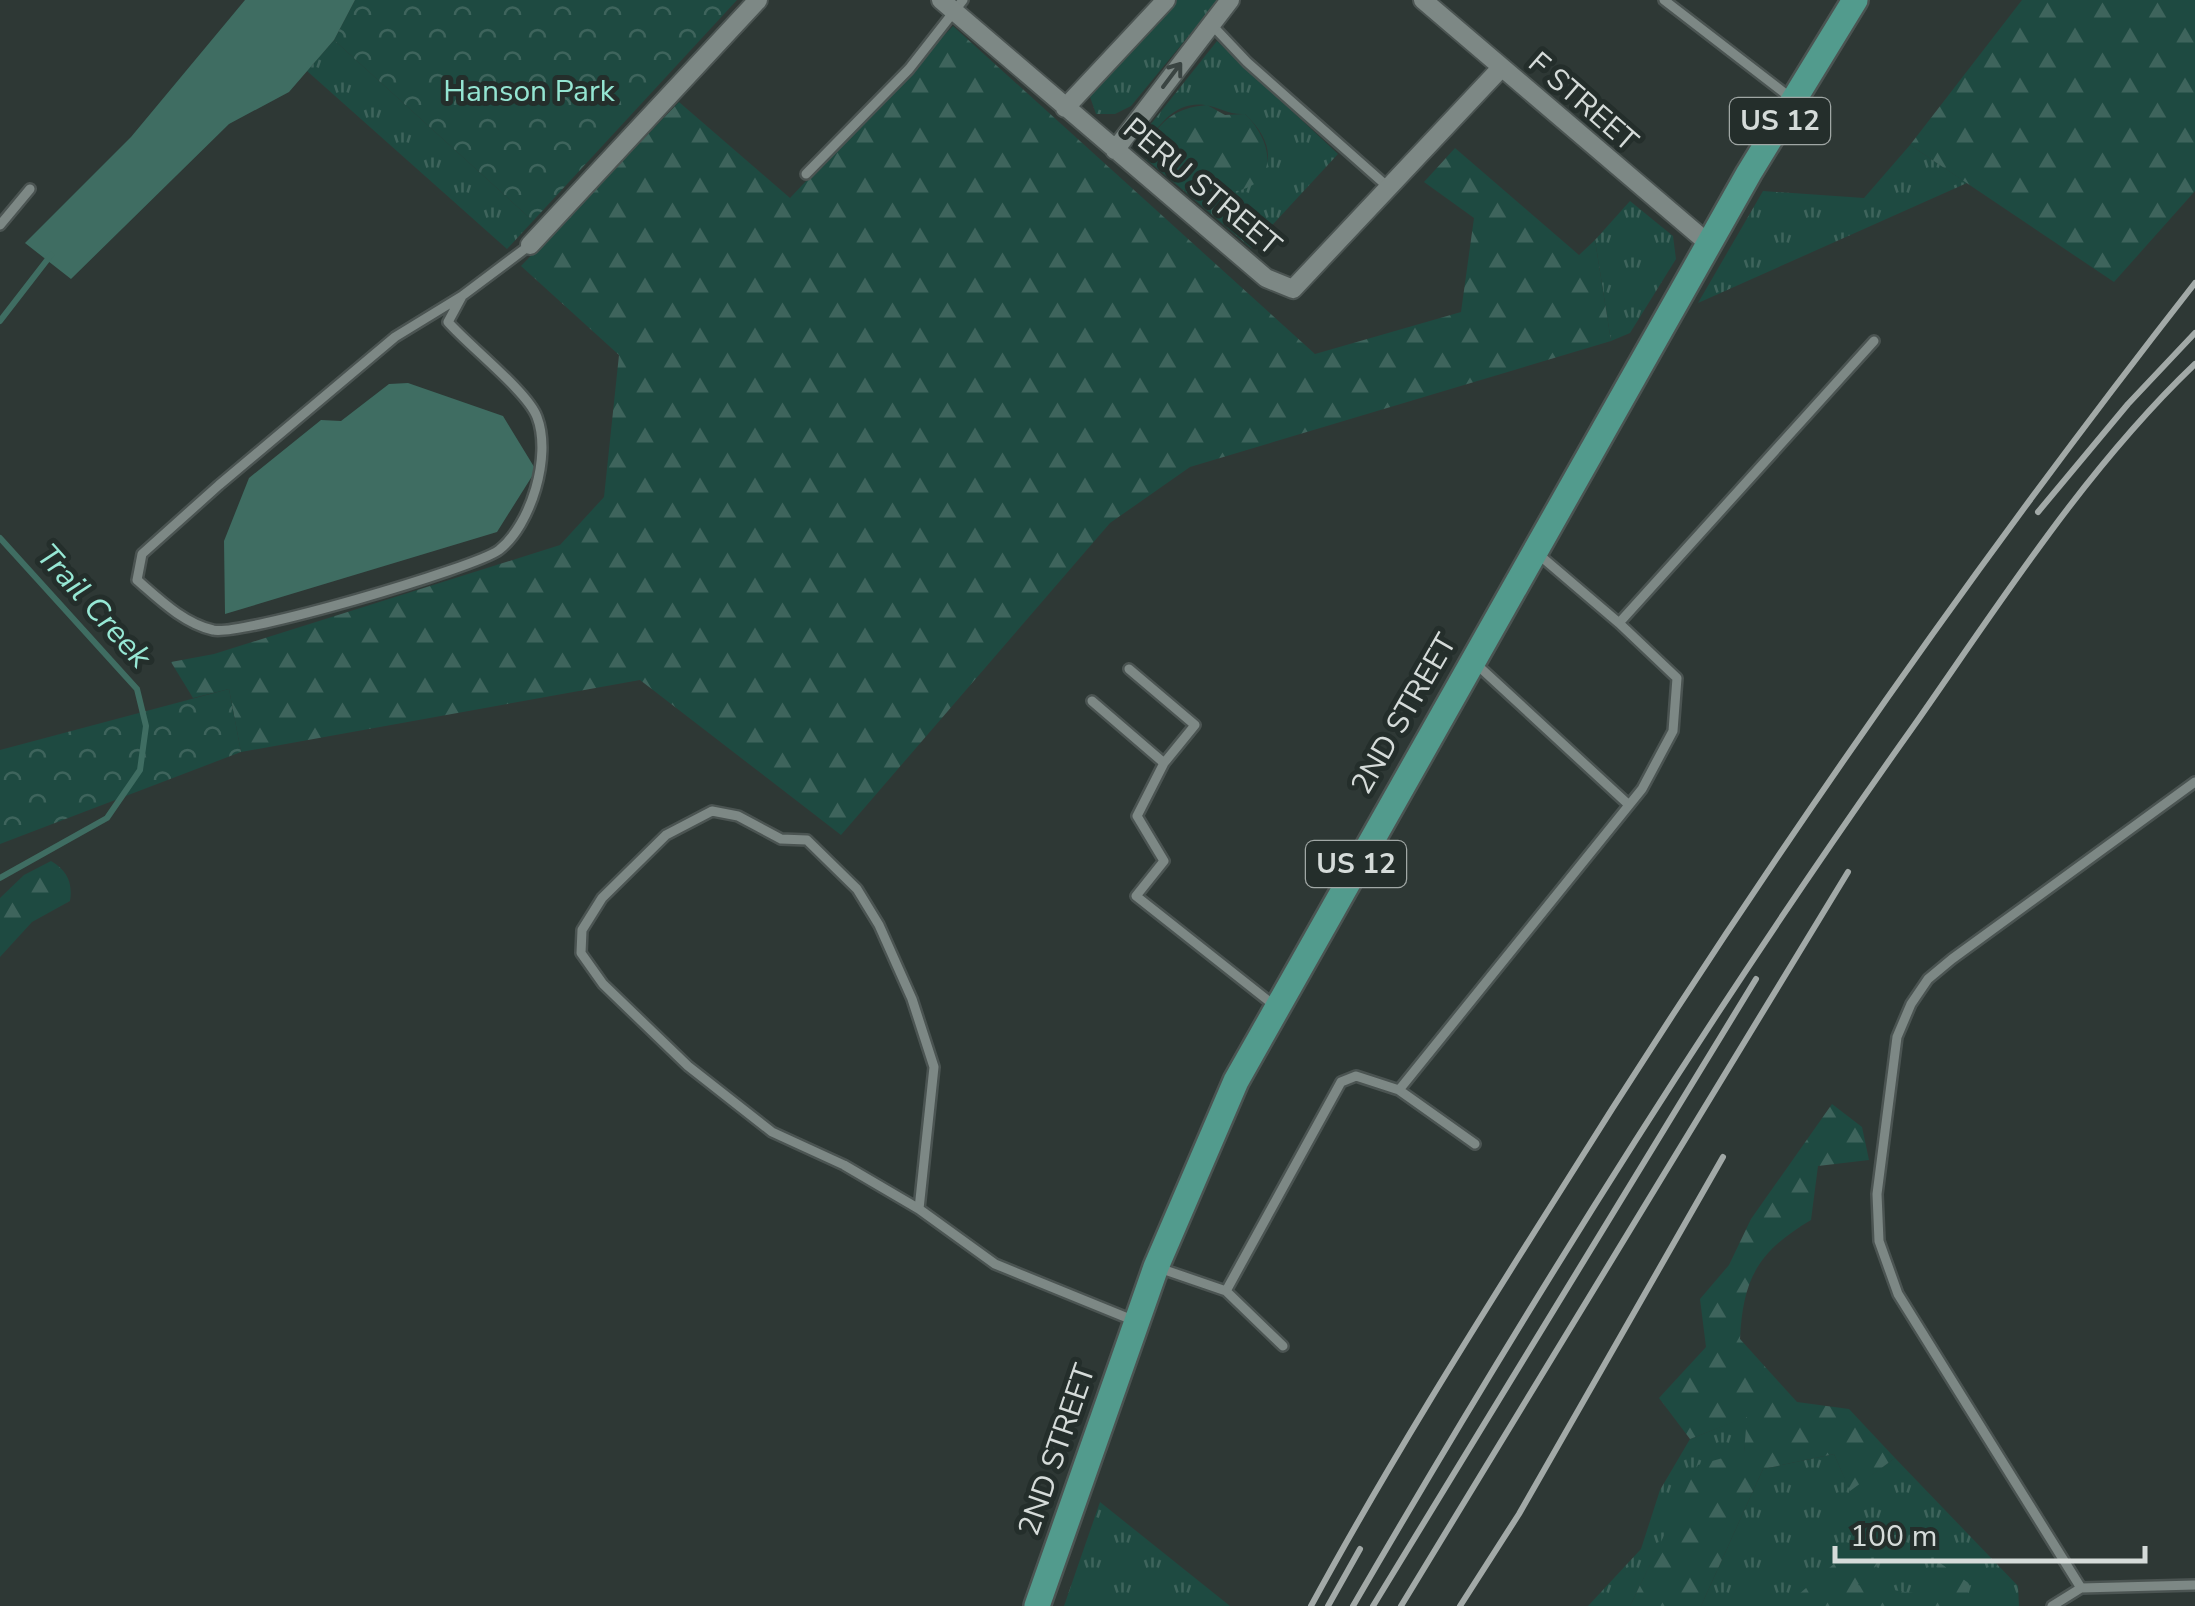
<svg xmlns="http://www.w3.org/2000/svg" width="2195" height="1606" viewBox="0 0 2195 1606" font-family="'Nunito Sans',sans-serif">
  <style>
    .grass { fill: url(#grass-tufts) }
    .forest { fill: url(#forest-firs) }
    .park { fill: url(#park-crowns) }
    .water { fill: #3f6d62 }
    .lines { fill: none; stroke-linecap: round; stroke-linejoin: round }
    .stream { stroke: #3f6d62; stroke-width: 6 }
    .lane-casing { stroke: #4b5452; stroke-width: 14 }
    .street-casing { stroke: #4b5452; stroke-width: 22 }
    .primary-casing { stroke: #4b5452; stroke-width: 30 }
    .lane { stroke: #7d8885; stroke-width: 9 }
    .street { stroke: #7d8885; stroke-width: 18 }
    .primary { stroke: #529b8d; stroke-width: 25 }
    .rail { stroke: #a2a9a7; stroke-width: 6 }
    .oneway { stroke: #3a4442 }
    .labels { text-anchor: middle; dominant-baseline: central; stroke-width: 10; stroke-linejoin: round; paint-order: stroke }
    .shield { fill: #242e2b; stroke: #a0a7a5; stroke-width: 2.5 }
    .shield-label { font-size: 28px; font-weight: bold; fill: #d5dbd9 }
    .park-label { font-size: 30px; fill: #94e5d2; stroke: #242e2b }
    .street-label { font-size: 30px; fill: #d5dbd9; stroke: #242e2b }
    .water-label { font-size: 32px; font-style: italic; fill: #97e8d5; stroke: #242e2b }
  </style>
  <defs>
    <pattern id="grass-tufts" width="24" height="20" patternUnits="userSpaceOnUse" patternTransform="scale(2.5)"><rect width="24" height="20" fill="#1e4a41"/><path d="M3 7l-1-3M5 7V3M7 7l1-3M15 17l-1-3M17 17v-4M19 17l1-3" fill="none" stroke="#3e645c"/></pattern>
    <pattern id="forest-firs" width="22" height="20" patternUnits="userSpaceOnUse" patternTransform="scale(2.5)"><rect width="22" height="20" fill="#1e4a41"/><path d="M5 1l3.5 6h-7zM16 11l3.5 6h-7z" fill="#3e645c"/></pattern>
    <pattern id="park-crowns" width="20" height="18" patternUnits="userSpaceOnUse" patternTransform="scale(2.5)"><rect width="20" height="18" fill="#1e4a41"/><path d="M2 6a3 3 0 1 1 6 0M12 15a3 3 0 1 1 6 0" fill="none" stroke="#3e645c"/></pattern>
  </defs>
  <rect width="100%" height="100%" fill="#2e3835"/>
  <path class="grass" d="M1176,0h42l-87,106 -16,8h-19l-7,-20z
    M334,40l199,181 -26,28 -200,-178z
    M1217,41l121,113 -87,94 -68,-58c16,-5 24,4 39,1 52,-8 60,-42 23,-77 -17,1 -25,-7 -40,-9 -29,-4 -46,19 -60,41l2,14 -12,-16z
    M1910,145l57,38 -269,120 65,-112 101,7z
    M1630,201l43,35 3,23 -46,74 -19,8 -16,-101z
    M1748,1416l-4,37 -94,112 -20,41h-42l53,-57 19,-59 30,-51z
    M1834,1454l16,36 45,-32 123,128 1,20h-318l62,-137z
    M1100,1502l130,104h-166z"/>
  <path class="forest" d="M2022,0h173v191l-81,91 -204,-137z
    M953,26l362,328 146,-42 13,-94 -50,-36 31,-34 124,107 16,-15 16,101 -421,126 -80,56 -269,312 -201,-155 -399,72 -12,-63 -36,9 -22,-36 43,-8 346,-109 44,-48 15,-142 -98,-89 158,-164 111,96z
    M1207,105l18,10 20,-1c28,27 36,71 -14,78 -18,3 -30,-8 -48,-2l-36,-30 -2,-14c18,-27 30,-38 62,-41z
    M51,861c16,9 22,22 19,40l-38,21 -32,35v-59l24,-23z
    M1832,1104l30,23 7,33 -51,6 -7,54c-52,31 -68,57 -71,119l57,63 52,7 46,49 -45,33 -16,-37 -71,15 -62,137h-71l68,-141 46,-13 3,-35 -57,22 -31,-41 47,-51 -6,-48 29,-34 22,-46z
    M1882,1560l-24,25 62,9 20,-31 30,21 -7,22h-161l-4,-11 38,-33z"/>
  <path class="park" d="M355,0h382l-204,221 -199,-181z
    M229,689l12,63 -241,92v-94z"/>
  <path class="water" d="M245,0h110l-21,40 -45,52 -60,32 -158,155 -46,-36 106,-106z
    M408,383l95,33 33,54 -39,62 -272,82 -1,-73 25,-63 72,-58 20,1 48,-37z"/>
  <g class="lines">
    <path class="stream" d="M0,321l51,-66
      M0,538l137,151 9,37 -6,44 -33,48 -107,60"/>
    <defs>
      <path id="lane" d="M1664,0l127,98
        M1212,25l35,37 141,125
        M806,174l103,-105 54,-69
        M0,225l30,-36
        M462,296l-67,41 -176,148 -77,69 -5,26c22,19 46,43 76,50 26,7 262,-62 286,-80 32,-25 53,-94 38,-133 -9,-25 -68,-71 -89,-95l14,-26 68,-51
        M1537,553l82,70 255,-282
        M1474,662l155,143
        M1129,669l66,56 -31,38
        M1092,701l72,62 -27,53 27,45 -28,35 139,110
        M1475,1144l-76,-54 243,-301 31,-58 4,-53 -58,-55
        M919,1209l15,-142 -22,-68 -33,-74 -22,-36 -50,-49 -26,-1 -43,-23 -26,-5 -46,24 -64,63 -20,32 -1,23 22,31 85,82 84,66 72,33 75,44 76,55 140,57
        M1159,1268l67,23 57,55
        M1226,1291l115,-209 15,-6 43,14
        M2081,1588l-183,-294 -19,-53 -2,-47 20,-157 14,-33 17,-25 24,-20 243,-177
        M2052,1606l29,-18 114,-3"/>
      <path id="street" d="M941,0l325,278 27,11 208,-221
        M1423,0l286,244
        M1065,108l101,-108
        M1115,150l115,-150
        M530,245l228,-245"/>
      <path id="primary" d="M1037,1606l119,-339 80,-186 513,-908 106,-173"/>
    </defs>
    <use href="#lane" class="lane-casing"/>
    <use href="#street" class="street-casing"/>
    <use href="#primary" class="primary-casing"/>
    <use href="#lane" class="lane"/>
    <use href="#street" class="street"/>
    <use href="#primary" class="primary"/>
    <path class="rail" d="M2038,512l90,-108 67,-71
      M1311,1606c75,-138 159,-272 243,-405 198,-317 411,-624 641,-918
      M1328,1606l32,-57
      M1353,1606c175,-301 358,-595 560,-879 87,-124 172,-258 282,-363
      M1373,1606l383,-627
      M1401,1606l447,-734
      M1460,1606l59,-92 204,-357"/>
  </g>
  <defs><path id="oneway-shaft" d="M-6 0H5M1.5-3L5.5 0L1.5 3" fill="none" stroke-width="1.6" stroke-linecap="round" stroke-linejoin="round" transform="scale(2.5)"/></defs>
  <use class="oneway" href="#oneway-shaft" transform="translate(1172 75) rotate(-53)"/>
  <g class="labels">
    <g class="shield">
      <rect x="1730" y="98" width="100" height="46" rx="8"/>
      <rect x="1306" y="841" width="100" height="46" rx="8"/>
    </g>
    <g class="shield-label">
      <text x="1780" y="121">US 12</text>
      <text x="1356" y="864">US 12</text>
    </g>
    <g class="park-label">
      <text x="529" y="91">Hanson Park</text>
    </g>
    <g class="street-label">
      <text transform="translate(1583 102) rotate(41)">F STREET</text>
      <text transform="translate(1202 187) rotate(40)">PERU STREET</text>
      <text transform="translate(1404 714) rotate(-60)">2ND STREET</text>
      <text transform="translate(1057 1450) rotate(-71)">2ND STREET</text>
    </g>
    <g class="water-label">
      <text transform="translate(94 606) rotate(48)">Trail Creek</text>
    </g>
  </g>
  <path d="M1835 1546v15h310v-15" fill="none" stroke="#d5dbd9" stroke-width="5"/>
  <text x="1850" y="1546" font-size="30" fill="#d5dbd9" stroke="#242e2b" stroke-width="8" paint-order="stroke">100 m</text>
</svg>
